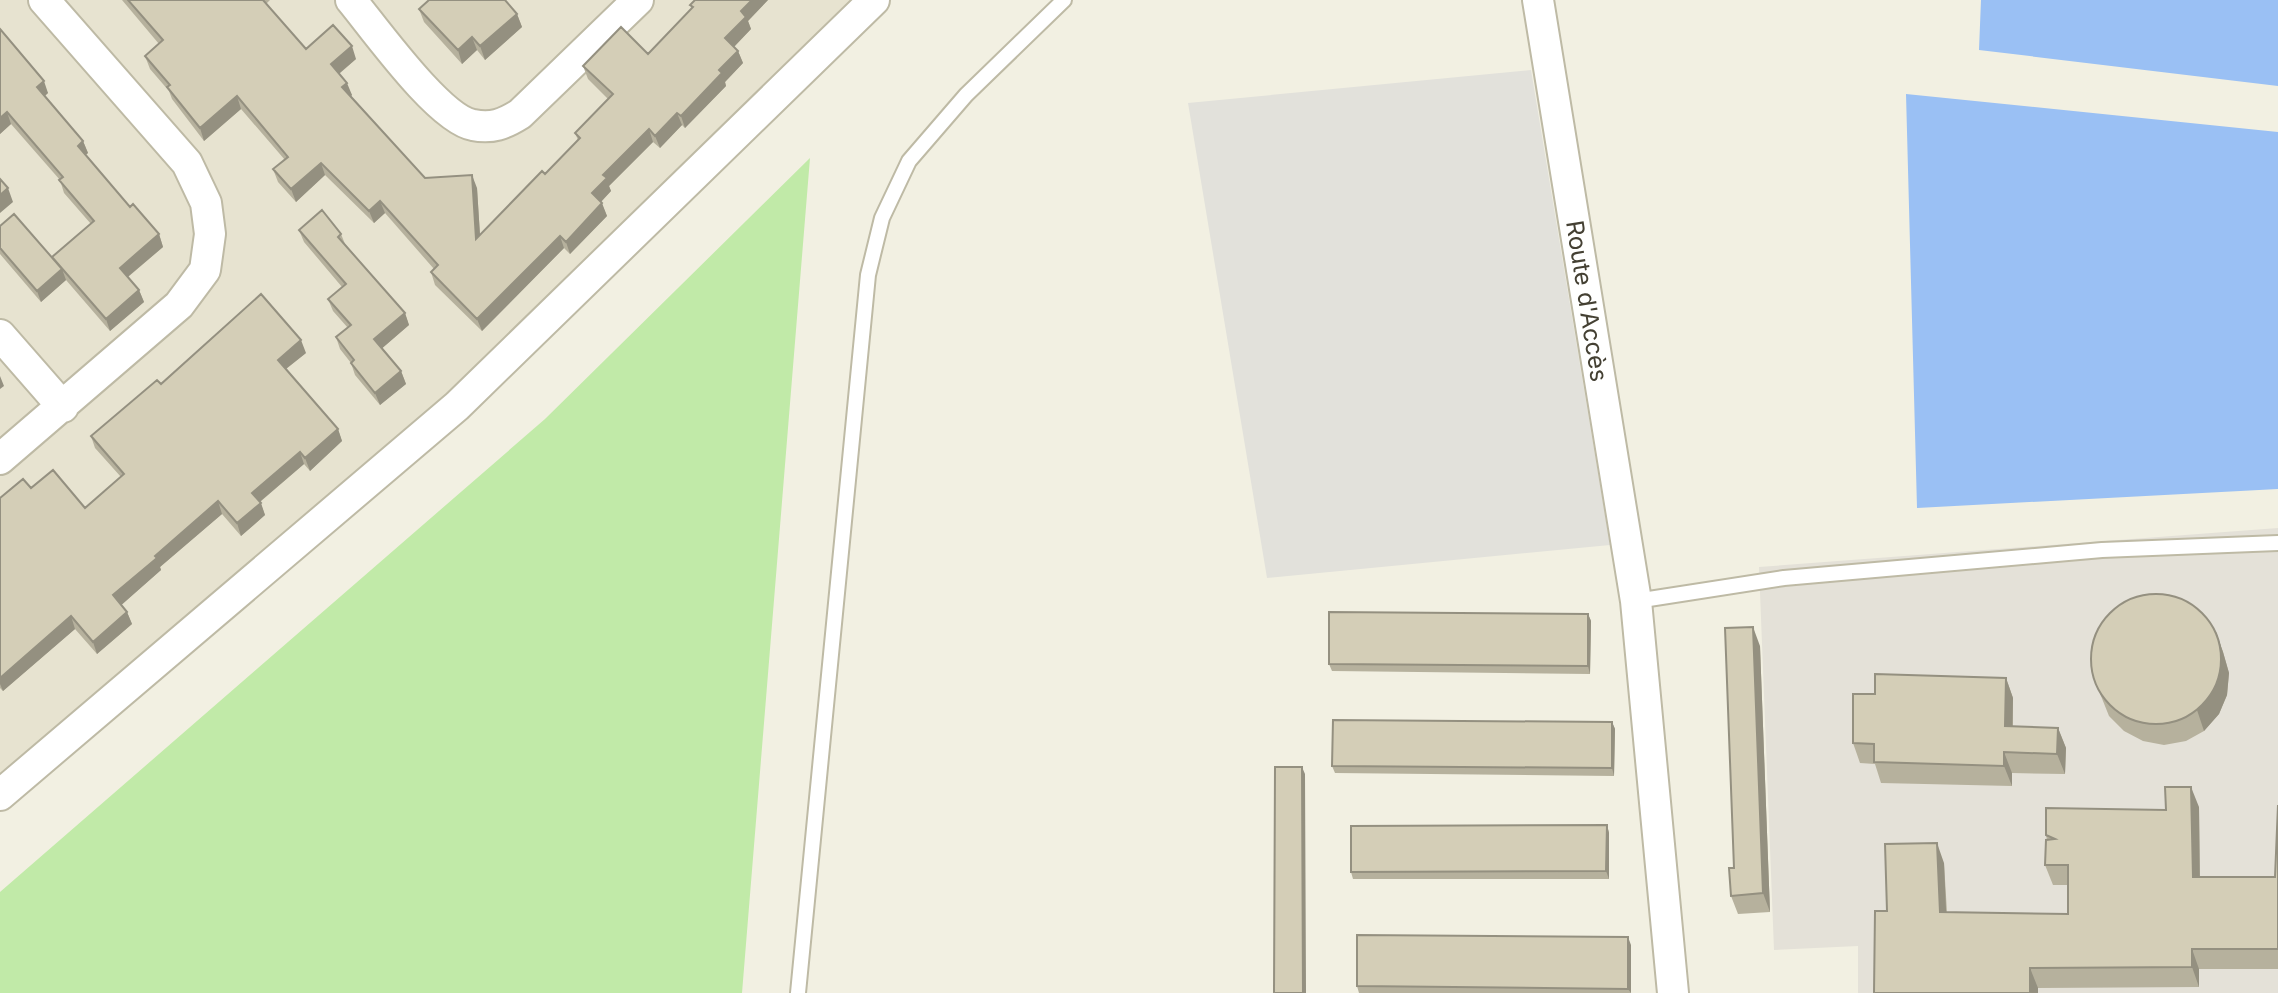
<svg xmlns="http://www.w3.org/2000/svg" width="2278" height="993" viewBox="0 0 2278 993" font-family="Inter,sans-serif">
  <style>
    .residential { fill: #e7e3d0 }
    .industrial { fill: #e4e1d8 }
    .green { fill: #c1eaa8 }
    .parking { fill: #e2e1db }
    .water { fill: #9ac0f4 }
    .lines { fill: none; stroke-linecap: round; stroke-linejoin: round }
    .lane-casing { stroke: #bebaa5; stroke-width: 18 }
    .street-casing { stroke: #bebaa5; stroke-width: 34 }
    .lane { stroke: #fff; stroke-width: 14 }
    .street { stroke: #fff; stroke-width: 30 }
    .wall { fill: #b6b19d }
    .shaded-wall { fill: #949080 }
    .building { fill: #d4ceb7; stroke: #949080; stroke-width: 2 }
    .labels { text-anchor: middle; dominant-baseline: central; stroke-width: 6; stroke-linejoin: round; paint-order: stroke }
    .street-label { font-size: 24px; fill: #444033; stroke: #fff }
  </style>
  <rect width="100%" height="100%" fill="#f2f0e2"/>
  <path class="residential" d="M0,0h855l-380,389 -475,394z"/>
  <path class="industrial" d="M2278,528v465h-420v-47l-84,4 -15,-383z"/>
  <path class="green" d="M810,158l-68,835h-742v-101l545,-473z"/>
  <path class="parking" d="M1531,70l79,475 -343,33 -79,-475z"/>
  <path class="water" d="M1981,0h297v86l-299,-36z
    M1906,94l372,38v357l-361,19z"/>
  <g class="lines">
    <defs>
      <path id="lane" d="M1636,601l148,-23 318,-28 176,-7
        M798,993l70,-718 14,-57 27,-57 57,-66 98,-95"/>
      <path id="street" d="M351,0c24,29 88,119 122,125 19,4 31,-1 47,-11l118,-114
        M1538,0l98,601 37,392
        M0,335l63,72
        M0,459l179,-154 26,-35 5,-36 -4,-31 -19,-40 -143,-163
        M0,795l457,-389 417,-406"/>
    </defs>
    <use href="#lane" class="lane-casing"/>
    <use href="#street" class="street-casing"/>
    <use href="#lane" class="lane"/>
    <use href="#street" class="street"/>
  </g>
  <path class="wall" d="M122,0h148l-4,4 40,45 50,10 -17,15 13,21 -1,1 74,82 52,10 3,47 65,-61 33,-34 -3,-7 33,-34 -20,-20 -5,-13 65,-12 44,-45 -2,-4 5,-5h73l-20,21 3,8 -17,18 4,4 5,12 -18,19 1,4 -41,42 -3,-3 -22,23 -7,-6 -44,44 2,5 -10,11 6,14 -37,38 -6,-6 -82,83 -47,-46 -4,-13 3,-3 -49,-56 -11,10 -49,-48 -29,27 -18,-20 -5,-13 12,-9 -44,-51 -37,32 -32,-42 -3,-8 -19,-22 -5,-13 14,-12z
    M419,9l98,5 5,13 -37,33 -8,-10 -15,14 -38,-42z
    M0,29l48,64 -3,3 38,45 5,12 -3,2 45,52 29,27 4,13 -35,30 11,13 5,12 -34,29 -44,-51 -25,22 -41,-48v-28l53,33 38,-35 -27,-31 -4,-13 -49,-56 -11,10z
    M299,230l42,4 4,10 60,69 4,12 -27,23 19,23 5,13 -26,21 -25,-30 -4,-12 -11,-14 -4,-12 12,-9 -15,-17 -5,-12 14,-12 -38,-45z
    M306,353l-20,16 52,60 4,12 -32,30 -6,-7 -44,38 5,13 -24,21 -19,-22 -62,53 1,3 -40,35 6,7 5,12 -35,30 -22,-25 -72,62 -3,-3v-190l31,-10 54,20 36,-31 -26,-29 -4,-12 70,-52z
    M1588,614l3,7 -1,53 -258,-3 -3,-7z
    M2216,632l7,20 6,21 -2,22 -8,19 -15,17 -18,10 -22,4 -21,-4 -19,-10 -15,-15 -16,-40z
    M1760,646l10,266 -32,2 -7,-18z
    M2006,678l7,20v29l45,1 8,20 -1,26 -53,-1v13l-131,-3 -6,-19 -15,-1 -7,-20 22,-49z
    M1612,722l3,7 -1,47 -279,-3 -3,-7z
    M2278,805v164h-79v18l-161,1v5h-164l13,-82 57,-48 3,49 121,2v-29h-15l-8,-20 2,-25 -1,-5 120,-25 33,-3 1,70h75z
    M1607,825l2,8v46h-256l-2,-7z
    M1631,945v48h-272l-2,-7z"/>
  <path class="shaded-wall" d="M752,0h16l-20,21 3,8 -21,22 -5,-13 16,-27z
    M517,14l5,13 -37,33 -5,-14z
    M472,37l5,13 -15,14 -4,-14z
    M352,46l4,13 -21,18 -4,-13z
    M738,51l5,12 -18,19 1,4 -41,42 -4,-12 38,-46z
    M44,81l4,12 -7,6 -4,-12z
    M347,83l5,12 -5,5 -5,-13z
    M237,96l4,13 -37,32 -4,-13z
    M7,112l4,12 -11,10v-16z
    M677,113l5,12 -22,23 -5,-12z
    M649,129l4,13 -44,44 2,5 -14,15 -5,-13 11,-18z
    M83,141l5,12 -6,5 -4,-12z
    M321,163l4,12 -29,27 -5,-13z
    M472,175l5,13 4,63 -5,-12z
    M8,188l5,14 -13,11v-18z
    M380,201l5,12 -11,10 -5,-12z
    M602,203l5,13 -37,38 -4,-12z
    M159,234l4,13 -39,33 -4,-12z
    M560,236l4,12 -82,83 -5,-12z
    M62,269l4,11 -25,22 -4,-11z
    M139,290l5,12 -34,29 -4,-12z
    M405,313l4,12 -30,26 -5,-12z
    M301,340l5,13 -24,19 -4,-12z
    M401,371l5,13 -26,21 -5,-12z
    M0,376l4,10 -4,3z
    M338,429l4,12 -32,30 -5,-13z
    M300,452l4,12 -48,41 -4,-12z
    M218,501l4,13 -62,53 1,3 -43,38 -5,-13 42,-39z
    M261,503l4,12 -24,21 -4,-13z
    M127,612l5,12 -35,30 -4,-12z
    M1588,614l3,7 -1,53 -2,-8z
    M71,616l4,13 -72,62 -3,-7v-6z
    M1753,627l7,19 10,266 -7,-19z
    M2216,632l7,20 6,21 -2,22 -8,19 -15,17 -7,-21z
    M2006,678l7,20 -1,49 -7,-21z
    M1612,722l3,7 -1,47 -2,-8z
    M2058,728l8,20 -1,26 -8,-20z
    M2004,752l8,21v13l-8,-20z
    M1302,767l3,7 1,219h-3z
    M2191,787l8,20 1,90 -7,-20z
    M1607,825l2,8v46l-3,-8z
    M1937,843l7,20 3,69 -7,-20z
    M1628,937l3,8v48l-3,-4z
    M2192,949l7,20v18l-7,-20z
    M2030,968l8,20v5h-8z"/>
  <path class="building" d="M128,0h135l43,49 27,-24 19,21 -21,18 16,19 -5,4 83,91 47,-3 4,64 66,-68 3,3 35,-36 -5,-5 38,-39 -30,-28 38,-39 27,27 45,-47 -3,-2 5,-5h57l-11,11 5,6 -21,21 13,13 -19,19 3,3 -41,43 -4,-3 -22,23 -6,-7 -46,46 4,3 -15,15 10,10 -36,39 -6,-6 -83,83 -46,-47 7,-7 -58,-64 -11,10 -48,-48 -30,26 -18,-20 15,-12 -51,-61 -37,32 -33,-41 3,-2 -25,-29 18,-16z
    M429,0h76l12,14 -37,32 -8,-9 -14,13 -39,-41z
    M0,29l44,52 -7,6 46,54 -5,5 52,61 3,-3 26,30 -39,34 19,22 -33,29 -54,-62 42,-36 -35,-41 4,-3 -56,-65 -7,6z
    M0,179l8,9 -8,7z
    M322,210l19,24 -3,3 67,76 -31,26 27,32 -26,22 -24,-30 3,-3 -18,-23 15,-12 -23,-26 18,-15 -47,-54z
    M14,214l48,55 -25,22 -37,-43v-22z
    M261,294l40,46 -23,20 60,69 -33,29 -5,-6 -48,41 9,10 -24,20 -19,-22 -63,55 2,2 -44,37 14,17 -34,30 -22,-26 -71,62v-180l23,-19 8,9 22,-18 32,38 39,-34 -33,-38 66,-56 4,4z
    M2091 659a65 65 0 1 1 130 0a65 65 0 1 1-130 0Z
    M1329,612l259,2v52l-259,-2z
    M1753,627l10,266 -32,3 -2,-28h5l-9,-240z
    M1875,674l131,4 -1,48 53,2 -1,26 -53,-2v14l-130,-4v-18l-21,-1v-49h22z
    M1333,720l279,2v46l-280,-2z
    M1275,767h27l1,226h-29z
    M2165,787h26l2,90h82l3,-72v144h-86v18l-162,1v25h-156l1,-82h12l-2,-67 52,-1 3,69 128,2v-49h-23l1,-25 9,-1 -9,-4v-27l120,2z
    M1607,825l-1,46 -255,1v-46z
    M1357,935l271,2v52l-271,-3z"/>
  <g class="labels">
    <g class="street-label">
      <text transform="translate(1587 301) rotate(81)">Route d'Accès</text>
    </g>
  </g>
</svg>
